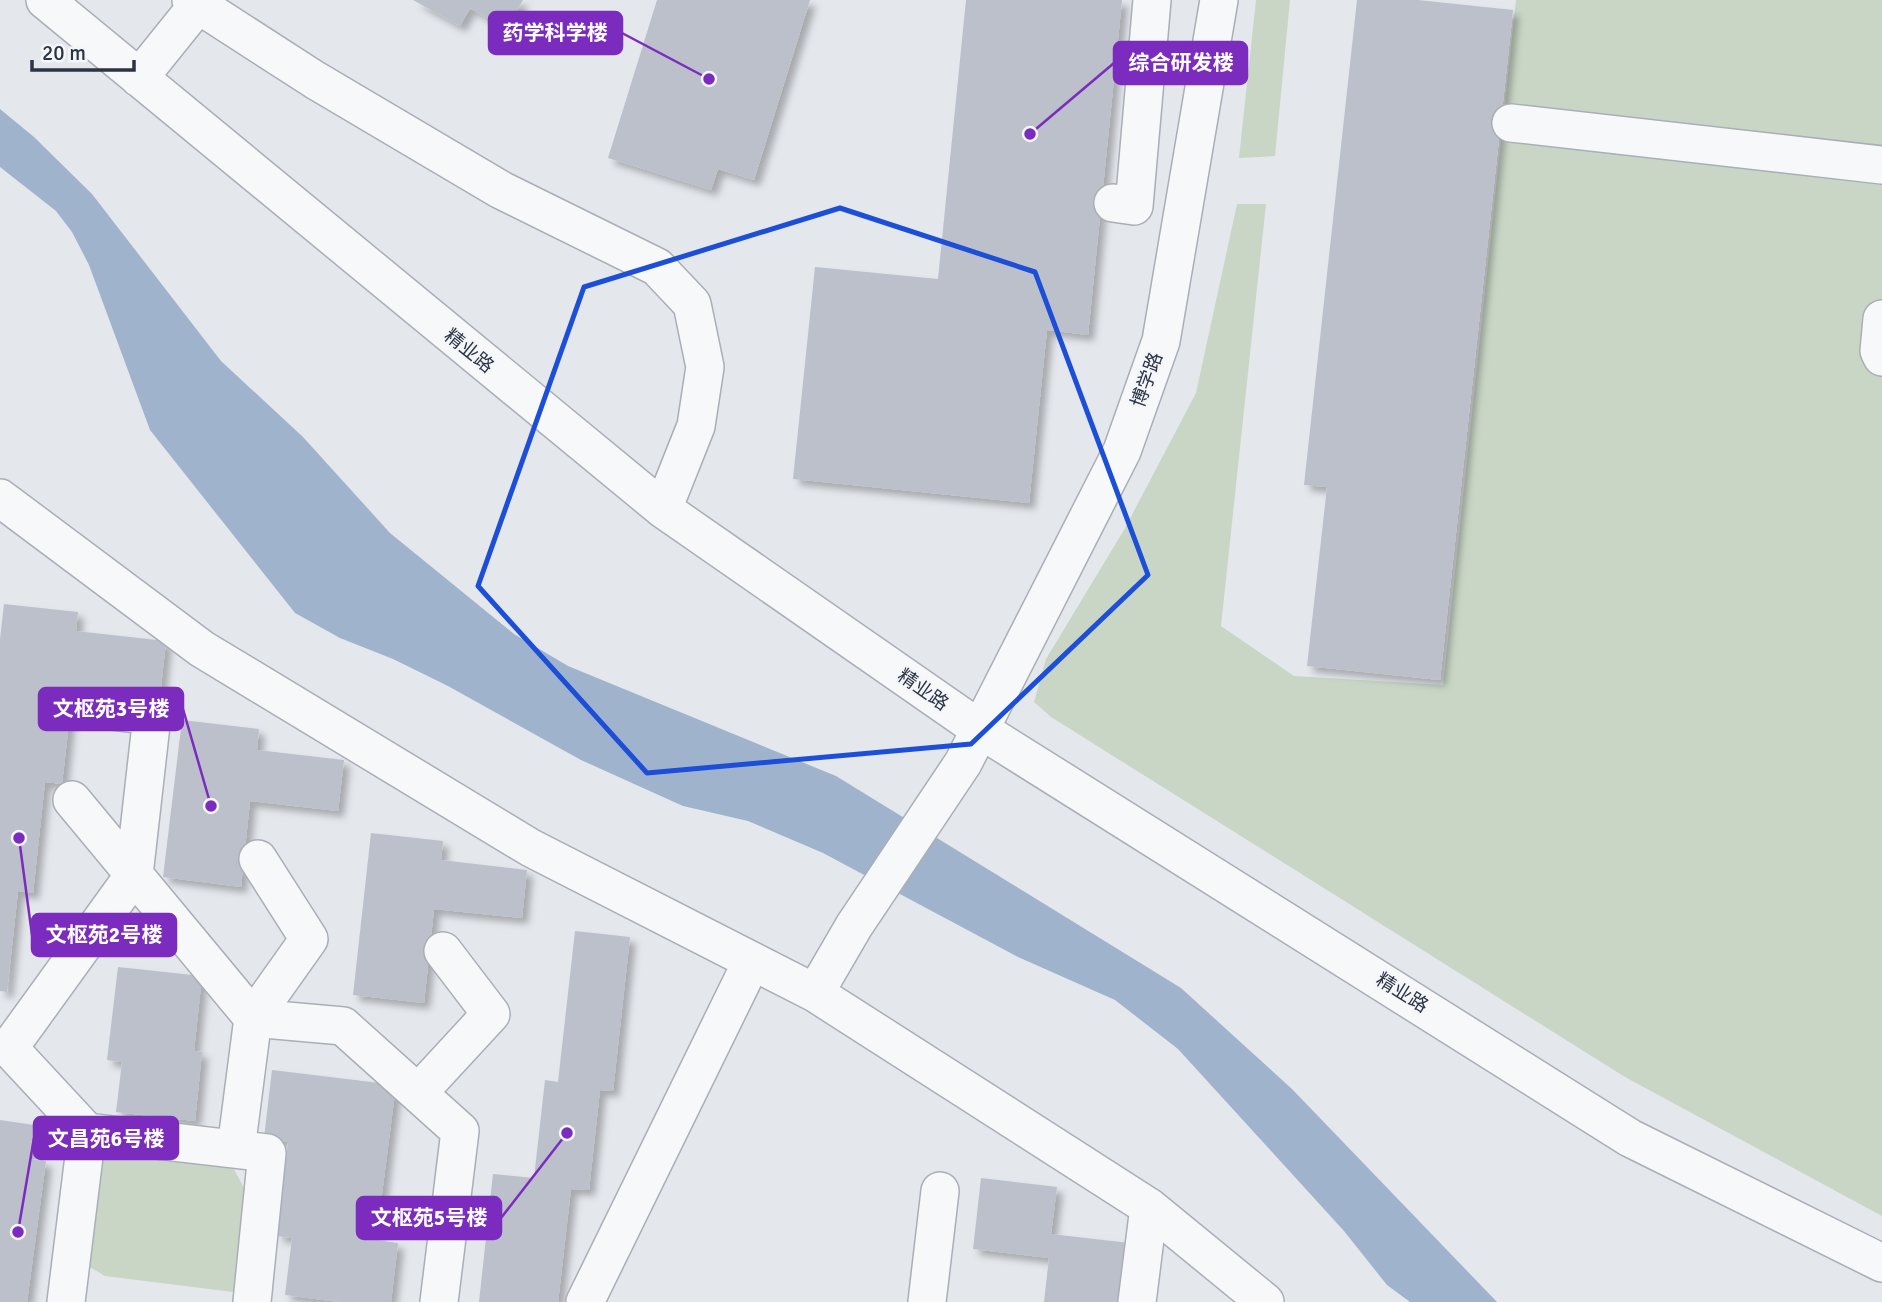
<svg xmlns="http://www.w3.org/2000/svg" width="1882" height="1302" viewBox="0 0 1882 1302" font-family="Signika,'Noto Sans SC',sans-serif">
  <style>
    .green { fill: #c9d6c5 }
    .water { fill: #9fb4cc }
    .building { fill: #bbc0ca; filter: url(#shadow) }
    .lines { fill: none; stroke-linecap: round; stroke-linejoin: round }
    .minor-casing { stroke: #a9aeb7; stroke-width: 40 }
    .minor { stroke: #f7f8fa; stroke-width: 37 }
    .marked { fill: none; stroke: #1d4ed8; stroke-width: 5; stroke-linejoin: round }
    .labels { text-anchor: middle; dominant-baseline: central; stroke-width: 5; stroke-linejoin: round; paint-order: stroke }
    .street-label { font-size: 19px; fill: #2b3445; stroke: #f4f6f9 }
    .leader { fill: none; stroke: #7b2cbf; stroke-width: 2.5 }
    .callout-dot { fill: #7b2cbf; stroke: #f4f6f9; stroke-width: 2.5 }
    .callout { fill: #7b2cbf; stroke: #7b2cbf; stroke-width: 2.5 }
    .callout-label { font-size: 21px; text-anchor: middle; font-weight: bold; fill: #fff }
  </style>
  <defs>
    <filter id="shadow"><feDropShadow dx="6" dy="6" stdDeviation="3.5" flood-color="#0004"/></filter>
  </defs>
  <rect width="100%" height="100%" fill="#e4e7ec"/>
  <path class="green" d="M1256,0h34l-15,156 -36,2z
    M1516,0h366v1216l-257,-139 -574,-360 -17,-15 12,-43 78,-129 72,-137 41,-189h29l-45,422 73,50 149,9z
    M75,1141l153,17 17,32 -5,99 -7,3 -128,-16 -29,-17z"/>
  <path class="water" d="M0,109l34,28 58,57 129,167 82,76 87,96 124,101 54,32 268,110 345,212 111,101 205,213h-87l-23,-17 -43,-54 -166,-182 -63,-49 -97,-43 -195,-104 -75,-32 -65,-15 -102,-46 -133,-74 -55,-27 -53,-21 -45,-25 -145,-183 -61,-165 -17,-33 -16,-21 -56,-44z"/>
  <path class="building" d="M413,0h110l-17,29 -36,-21 -10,18z
    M657,0h153l-56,180 -36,-11 -7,21 -103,-32z
    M966,0h156l-34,335 -41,-5 -18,173 -236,-24 22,-212 123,12z
    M1357,0h61l95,10 -73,670 -133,-14 20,-179 -23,-2z
    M4,604l74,8 -2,19 90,10 -7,65 -87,-9 -10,87 -17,-2 -12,111 -15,-2 -11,101 -7,-1v-352z
    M182,720l77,9 -2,21 87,10 -6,51 -88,-10 -9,86 -78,-10z
    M371,833l72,8 -2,19 86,10 -5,48 -88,-9 -10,94 -71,-8z
    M575,931l55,6 -17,154 -13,-1 -11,100 -18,-1 -13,113h-79l14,-128 41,4 11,-98 13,2z
    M118,967l84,9 -8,75 8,1 -7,69 -79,-9 6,-50 -15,-2z
    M272,1070l124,15 -20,155 22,3 -7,59h-52l-54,-7 7,-57 -15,-2 11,-94 -24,-4z
    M0,1120l34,5 -5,34 17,2 -19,141h-27z
    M981,1178l76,9 -6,47 87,10 -7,58h-87l5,-44 -76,-9z"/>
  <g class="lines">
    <defs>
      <path id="minor" d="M45,0l618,509 318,221 649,408 252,125
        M191,0l124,80 186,110 156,77 35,37 13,63 -9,59 -33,83
        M139,78l58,-72
        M1511,123l371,42
        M1113,203l21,3 18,-206
        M1882,319l-3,32 3,6
        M0,498l202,151 329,199 284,145 334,214 116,95
        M72,800l181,218 90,8 117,105 -21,171
        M815,993l39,-67 109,-163 159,-312 39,-110 58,-341
        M0,1047l9,1 78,84 180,21 -15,149
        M9,1048l125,-173 18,-159 -73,-9
        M418,1093l73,-79 -48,-63
        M236,1149l17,-131 56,-79 -51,-80
        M66,1302l21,-170
        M585,1302l167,-341
        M927,1302l13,-111
        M1137,1302l12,-95"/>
    </defs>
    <use href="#minor" class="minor-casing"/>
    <use href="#minor" class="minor"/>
  </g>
  <path class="marked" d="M840,208l195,64 113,303 -177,169 -324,29 -169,-187 106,-299z"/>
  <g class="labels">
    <g class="street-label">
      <text transform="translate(469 351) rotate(39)">精业路</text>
      <text transform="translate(1147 380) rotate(-70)">博学路</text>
      <text transform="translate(923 690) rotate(35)">精业路</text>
      <text transform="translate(1402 993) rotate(32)">精业路</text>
    </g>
  </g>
  <path class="leader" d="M709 79L622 33M1030 134L1114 63M211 806L183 709M19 838L32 935M18 1232L34 1138M567 1133L501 1218"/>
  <g class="callout-dot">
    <circle cx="709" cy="79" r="7"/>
    <circle cx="1030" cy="134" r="7"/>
    <circle cx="211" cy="806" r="7"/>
    <circle cx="19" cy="838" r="7"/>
    <circle cx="18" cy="1232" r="7"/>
    <circle cx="567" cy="1133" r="7"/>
  </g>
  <g class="callout">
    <rect x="489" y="12" width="133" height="42" rx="7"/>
    <rect x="1114" y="42" width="133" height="42" rx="7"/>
    <rect x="39" y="688" width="144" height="42" rx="7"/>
    <rect x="32" y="914" width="144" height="42" rx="7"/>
    <rect x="34" y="1117" width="144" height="42" rx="7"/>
    <rect x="357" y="1197" width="144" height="42" rx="7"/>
  </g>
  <g class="callout-label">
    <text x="555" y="40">药学科学楼</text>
    <text x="1181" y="70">综合研发楼</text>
    <text x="111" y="716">文枢苑3号楼</text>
    <text x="104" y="942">文枢苑2号楼</text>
    <text x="106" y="1146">文昌苑6号楼</text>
    <text x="429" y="1225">文枢苑5号楼</text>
  </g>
  <path d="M32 60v10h102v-10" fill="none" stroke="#2b3445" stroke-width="3.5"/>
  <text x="42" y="60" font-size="21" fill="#2b3445" stroke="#f4f6f9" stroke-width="5" paint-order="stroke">20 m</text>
</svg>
